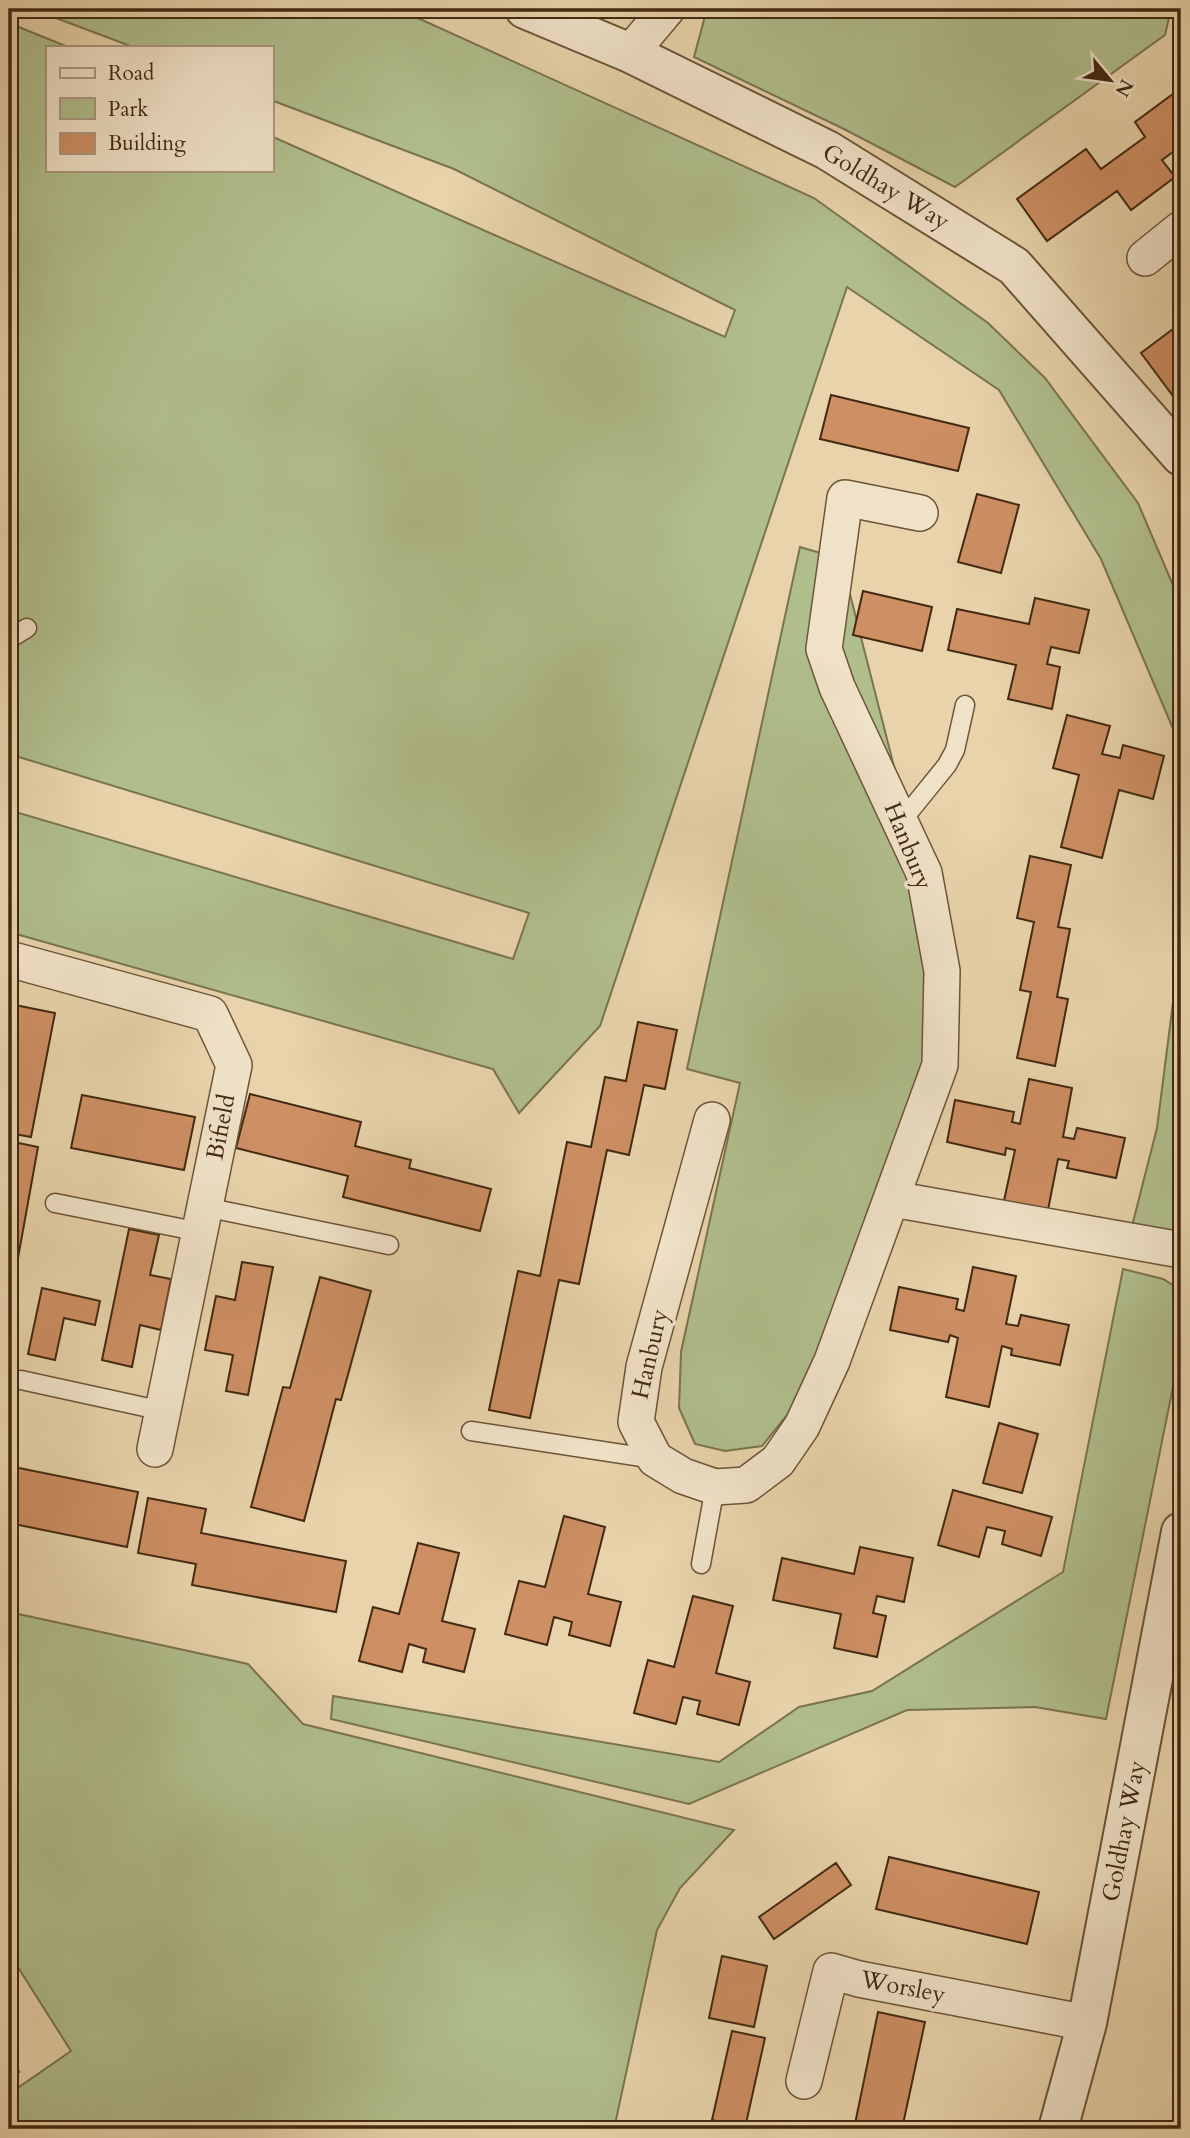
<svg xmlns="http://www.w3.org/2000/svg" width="1190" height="2138" viewBox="0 0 1190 2138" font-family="Cardo,serif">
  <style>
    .green { fill: #b0be8c; stroke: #7a744f; stroke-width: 2 }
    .building { fill: #cd8f63; stroke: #432912; stroke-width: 2 }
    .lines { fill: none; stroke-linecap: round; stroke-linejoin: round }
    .service-casing { stroke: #6c5438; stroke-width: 21 }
    .minor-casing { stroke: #6c5438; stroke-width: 38 }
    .tertiary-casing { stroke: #6c5438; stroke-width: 42 }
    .service { stroke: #f0e2c8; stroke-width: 18 }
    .minor { stroke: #f0e2c8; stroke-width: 35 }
    .tertiary { stroke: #f0e2c8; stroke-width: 38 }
    .labels { text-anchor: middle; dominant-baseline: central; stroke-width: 7; stroke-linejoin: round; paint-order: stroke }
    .street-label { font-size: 24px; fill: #432912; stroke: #f0e2c8 }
  </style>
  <rect width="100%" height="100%" fill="#e8d3aa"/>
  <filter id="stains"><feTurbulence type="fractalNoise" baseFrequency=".00286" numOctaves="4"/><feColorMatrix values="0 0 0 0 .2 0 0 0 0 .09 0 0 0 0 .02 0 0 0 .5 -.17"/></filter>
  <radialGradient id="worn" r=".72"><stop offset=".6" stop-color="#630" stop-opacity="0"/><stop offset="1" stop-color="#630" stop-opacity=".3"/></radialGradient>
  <path class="green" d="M32,9h366l416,189 174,125 57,55 93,125 43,101v210l-7,-83 -73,-172 -102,-169 -152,-103 -247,739 -81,87 -26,-44 -484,-137v-122l504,149 16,-46 -520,-159v-731l59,24h-21v123h224v-34l454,201 10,-27 -281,-141 -183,-69v-53h-138z
    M707,9h464l-6,26 -210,152 -111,-58 -150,-72z
    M800,547l41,12 105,411 -12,94 -117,314 -55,68 -37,5 -30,-7 -16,-36 2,-56 59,-269 -53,-14z
    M1181,940v293l-49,-7 25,-98z
    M1123,1269l40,10 18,11v57l-75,372 -71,-12 -128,3 -218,94 -358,-85 2,-23 386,66 80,-55 73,-16 191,-119z
    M9,1612l239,52 55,60 431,106 -54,58 -23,42 -43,199h-605v-35l62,-43 -62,-98z"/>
  <path class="building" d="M1181,88v58l-19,14 13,17 -44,33 -14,-19 -70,50 -30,-42 69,-50 15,20 44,-32 -10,-15z
    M1181,323v66l-8,7 -32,-43z
    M831,395l138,33 -11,43 -138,-32z
    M977,494l42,11 -18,68 -43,-11z
    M863,591l69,16 -10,44 -69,-16z
    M1035,598l54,12 -10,43 -28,-6 -4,17 13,3 -8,42 -44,-10 8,-34 -68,-15 9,-41 72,15z
    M1067,715l43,11 -8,28 18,4 3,-13 41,11 -11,43 -34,-9 -17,68 -41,-11 18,-72 -26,-7z
    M1030,856l41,9 -13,62 12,2 -13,68 11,2 -13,67 -38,-8 14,-66 -11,-2 14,-68 -17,-4z
    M15,1005l40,8 -24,124 -22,-4v-97z
    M638,1022l39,8 -12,59 -21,-4 -15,70 -22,-5 -28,134 -20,-4 -29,138 -41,-8 29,-139 22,5 27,-134 24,5 14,-70 21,4z
    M1029,1079l43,9 -9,49 11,2 3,-11 48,10 -9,40 -49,-10 2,-7 -11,-2 -12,61 -44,-10 13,-60 -9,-2 -1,7 -58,-13 8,-42 59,12 -2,10 8,2z
    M250,1094l111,28 -6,24 56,14 -2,8 82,21 -11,42 -137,-34 5,-21 -112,-28z
    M82,1095l113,22 -11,53 -113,-22z
    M9,1141l29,6 -29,161z
    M129,1229l30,6 -9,40 21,4 -10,51 -21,-5 -8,42 -30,-7z
    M242,1262l31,5 -25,128 -22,-4 7,-36 -28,-5 11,-54 19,4z
    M973,1267l43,9 -10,48 12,2 3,-11 48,10 -9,40 -49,-10 1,-6 -10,-3 -13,61 -43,-10 12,-59 -8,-3 -2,7 -58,-12 9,-43 59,12 -2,10 8,2z
    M320,1277l51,14 -30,109 -5,-1 -32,122 -53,-14 32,-120 7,1z
    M42,1288l58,13 -5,24 -31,-7 -9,42 -27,-6z
    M999,1423l39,11 -16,59 -39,-10z
    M9,1466l129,26 -11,55 -118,-24z
    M953,1490l99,27 -11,39 -39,-12 3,-13 -18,-4 -8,30 -41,-12z
    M148,1498l58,11 -5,24 145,28 -10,51 -144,-27 4,-21 -58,-11z
    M564,1516l41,11 -17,67 33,8 -11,44 -41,-11 3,-13 -18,-5 -7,28 -42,-11 14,-53 26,6z
    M418,1543l41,10 -17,68 33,8 -11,43 -41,-10 3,-13 -17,-5 -7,28 -43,-11 14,-54 26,7z
    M860,1547l53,11 -9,44 -27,-6 -4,17 13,3 -9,41 -43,-9 7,-34 -68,-14 9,-42 72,16z
    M693,1596l40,10 -17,67 34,9 -11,43 -42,-11 3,-13 -17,-4 -7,27 -42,-11 14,-53 26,7z
    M889,1857l150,35 -12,52 -151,-35z
    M836,1863l15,22 -77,54 -15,-22z
    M722,1956l45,10 -13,61 -45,-9z
    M878,2012l47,10 -23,107h-22l-25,-5z
    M732,2031l33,7 -20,90 -33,-8z
    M9,2057l10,15 -10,6z"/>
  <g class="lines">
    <defs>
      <path id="service" d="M9,639l18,-11
        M900,823l47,-58 8,-15 10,-45
        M55,1203l145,29
        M205,1207l184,38
        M21,1380l142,31
        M471,1431l184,28
        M701,1564l14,-77"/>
      <path id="minor" d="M630,53l37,-44
        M1145,258l36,-29
        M9,959l201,55 24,51 -79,384
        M712,1120l-68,247 -8,55 19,37 28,17 32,11 31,-2 32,-24 24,-35 30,-65 108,-296 2,-94 -18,-98 -87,-186 -13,-38 21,-151 75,15
        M893,1199l288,51
        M804,2081l27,-110 28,8 228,44"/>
      <path id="tertiary" d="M525,9l105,44 197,97 187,116 167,190
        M1058,2129l29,-106 94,-491"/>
    </defs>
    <use href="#service" class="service-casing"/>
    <use href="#minor" class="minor-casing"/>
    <use href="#tertiary" class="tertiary-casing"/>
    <use href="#service" class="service"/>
    <use href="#minor" class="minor"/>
    <use href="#tertiary" class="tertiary"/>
  </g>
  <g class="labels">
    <g class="street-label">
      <text transform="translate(886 187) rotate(31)">Goldhay Way</text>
      <text transform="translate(908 846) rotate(68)">Hanbury</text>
      <text transform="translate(221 1127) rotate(-79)">Bifield</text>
      <text transform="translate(650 1354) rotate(-77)">Hanbury</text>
      <text transform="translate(1124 1831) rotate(-79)">Goldhay Way</text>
      <text transform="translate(903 1987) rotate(11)">Worsley</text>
    </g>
  </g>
  <rect width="1190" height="2138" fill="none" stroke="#e8d3aa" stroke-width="35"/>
  <rect x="10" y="10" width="1169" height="2117" fill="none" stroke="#432912" stroke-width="3.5"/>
  <rect x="18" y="18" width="1155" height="2103" fill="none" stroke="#432912" stroke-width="2"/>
  <rect x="46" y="46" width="228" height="126" fill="#f0e2c8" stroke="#ab987f" stroke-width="2"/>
  <rect x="60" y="68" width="35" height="10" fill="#f0e2c8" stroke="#ab987f" stroke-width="2"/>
  <text x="108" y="80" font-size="21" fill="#432912">Road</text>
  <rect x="60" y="98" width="35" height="21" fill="#b0be8c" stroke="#ab987f" stroke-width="2"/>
  <text x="108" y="116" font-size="21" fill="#432912">Park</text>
  <rect x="60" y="133" width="35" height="21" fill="#cd8f63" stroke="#ab987f" stroke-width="2"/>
  <text x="108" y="150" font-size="21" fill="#432912">Building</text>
  <g transform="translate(1110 80) rotate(119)" stroke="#f0e2c8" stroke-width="5" paint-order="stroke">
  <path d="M0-5L12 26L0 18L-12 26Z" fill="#432912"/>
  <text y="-10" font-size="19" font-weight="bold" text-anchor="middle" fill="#432912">N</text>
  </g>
  <rect width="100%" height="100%" filter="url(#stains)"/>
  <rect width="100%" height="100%" fill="url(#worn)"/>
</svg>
